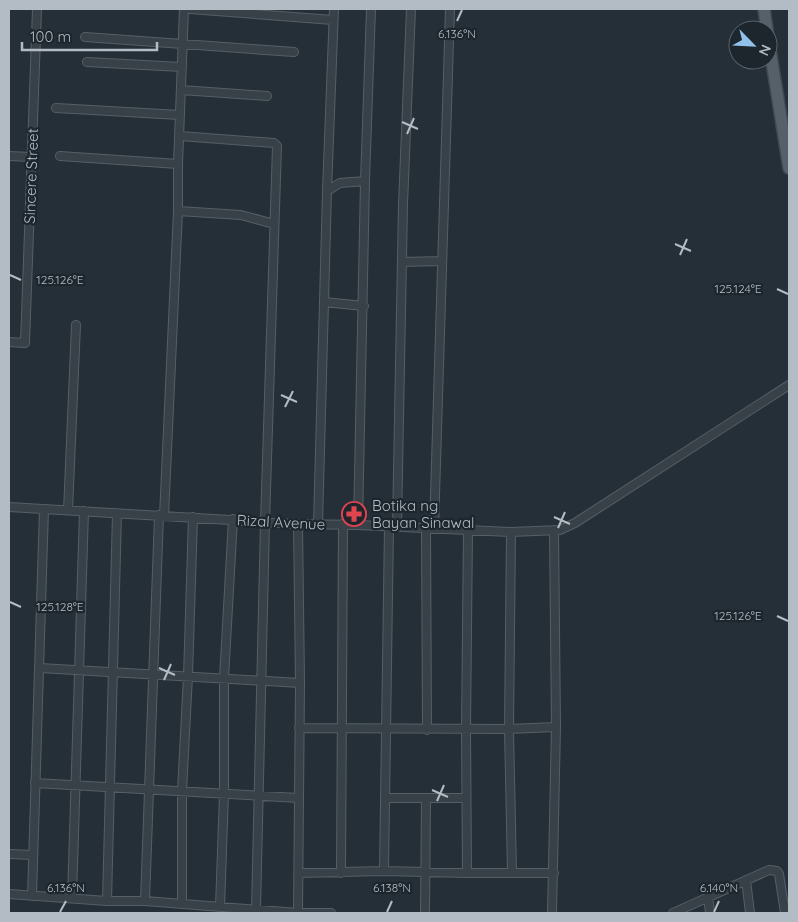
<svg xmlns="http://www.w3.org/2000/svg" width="798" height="922" viewBox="0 0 798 922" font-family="Quicksand,sans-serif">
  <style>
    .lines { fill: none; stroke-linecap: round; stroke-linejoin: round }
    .minor-casing { stroke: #565f66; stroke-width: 10 }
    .primary-casing { stroke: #414a51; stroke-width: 14 }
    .minor { stroke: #384148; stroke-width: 8 }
    .primary { stroke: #566068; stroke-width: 11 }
    .ticks { fill: none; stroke: #b3bcc4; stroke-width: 2 }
    .labels { text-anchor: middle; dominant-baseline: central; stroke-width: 4.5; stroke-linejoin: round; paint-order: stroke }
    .street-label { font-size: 15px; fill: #b3bcc4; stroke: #1d262d }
    .poi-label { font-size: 15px; fill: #b3bcc4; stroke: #1d262d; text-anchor: start }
    .ticks-label { font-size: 12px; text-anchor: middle; fill: #b3bcc4; stroke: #1d262d; stroke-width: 4.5; stroke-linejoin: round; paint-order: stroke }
  </style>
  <rect width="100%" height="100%" fill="#242f38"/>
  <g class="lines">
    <defs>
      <path id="minor" d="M190,9l143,11
        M85,37l209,15
        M87,62l95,5
        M181,90l86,6
        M56,108l124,7
        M180,136l94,7 3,3 -12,376 -9,387
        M9,156l22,1
        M60,156l118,8
        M327,191l13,-8 25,-2
        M178,211l63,4 33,9
        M402,262l39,-1
        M324,302l40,4
        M9,342l16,1 12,-334
        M9,507l289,17 60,1 153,7 49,-2 15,-7 214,-138
        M68,511l8,-186
        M164,516l14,-305v-47l6,-155
        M318,524l9,-333 7,-182
        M358,525l7,-344 6,-172
        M397,526l6,-322 8,-195
        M426,528l1,202
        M434,528l16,-519
        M511,532l-2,197 3,143
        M40,668l260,15
        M299,728l210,1 47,-2
        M35,783l264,15
        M385,798h81
        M9,854l24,1
        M384,871l5,-345
        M298,873l86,-2 83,2h87
        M341,873l2,-349
        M467,873l-1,-144 2,-199
        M746,880l4,33
        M9,894l98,7h38l153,12h33
        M32,896l12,-387
        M708,896l2,17
        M72,898l12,-387
        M107,901l10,-388
        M145,901l14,-386
        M182,903v-112l6,-115 5,-159
        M220,907l4,-113v-116l9,-159
        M298,913l2,-230 -2,-159
        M425,913l1,-115
        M552,913l4,-186 -2,-197
        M673,913l96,-43 8,1 2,3 6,39"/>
      <path id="primary" d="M764,9l3,21
        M768,37l21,131"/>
    </defs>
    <use href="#minor" class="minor-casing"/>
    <use href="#primary" class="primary-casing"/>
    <use href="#minor" class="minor"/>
    <use href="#primary" class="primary"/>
  </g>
  <path class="ticks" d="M457,21l5,-11M402,122l16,7M407,134l7,-16M675,244l16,7M680,255l7,-16M10,275l11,5M777,289l11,5M281,395l16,7M285,407l8,-16M554,517l16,7M558,528l7,-16M10,602l11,5M777,616l11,5M159,668l16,7M164,680l7,-16M432,790l16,7M437,801l7,-16M60,912l6,-11M387,912l5,-11M714,912l5,-11"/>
  <defs>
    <symbol id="pharmacy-ring" viewBox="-11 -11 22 22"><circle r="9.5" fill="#1d262d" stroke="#e0444e" stroke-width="1.5"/><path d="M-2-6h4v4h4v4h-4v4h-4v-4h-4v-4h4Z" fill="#e0444e"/></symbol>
  </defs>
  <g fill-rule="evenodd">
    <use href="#pharmacy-ring" x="340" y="500" width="28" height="28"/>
  </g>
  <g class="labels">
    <g class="street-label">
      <text transform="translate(31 176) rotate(-88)">Sincere Street</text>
      <text transform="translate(281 522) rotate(3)">Rizal Avenue</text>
    </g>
    <g class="poi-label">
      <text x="372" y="505">Botika ng<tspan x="372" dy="17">Bayan Sinawal</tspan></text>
    </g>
  </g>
  <g class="ticks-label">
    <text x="457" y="38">6.136°N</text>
    <text x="60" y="284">125.126°E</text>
    <text x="738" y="293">125.124°E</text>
    <text x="60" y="611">125.128°E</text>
    <text x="738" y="620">125.126°E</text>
    <text x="66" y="892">6.136°N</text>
    <text x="392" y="892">6.138°N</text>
    <text x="719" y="892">6.140°N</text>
  </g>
  <rect width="798" height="922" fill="none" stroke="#b3bcc4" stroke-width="20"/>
  <g transform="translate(753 45) rotate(114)"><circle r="24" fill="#1d262d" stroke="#596269"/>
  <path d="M0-4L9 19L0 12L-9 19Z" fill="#91c1eb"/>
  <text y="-8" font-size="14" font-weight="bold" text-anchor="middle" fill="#b3bcc4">N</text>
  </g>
  <path d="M22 42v8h135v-8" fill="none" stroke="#b3bcc4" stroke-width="2.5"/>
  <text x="30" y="42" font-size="15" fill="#b3bcc4" stroke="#1d262d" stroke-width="4" paint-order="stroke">100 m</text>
</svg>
